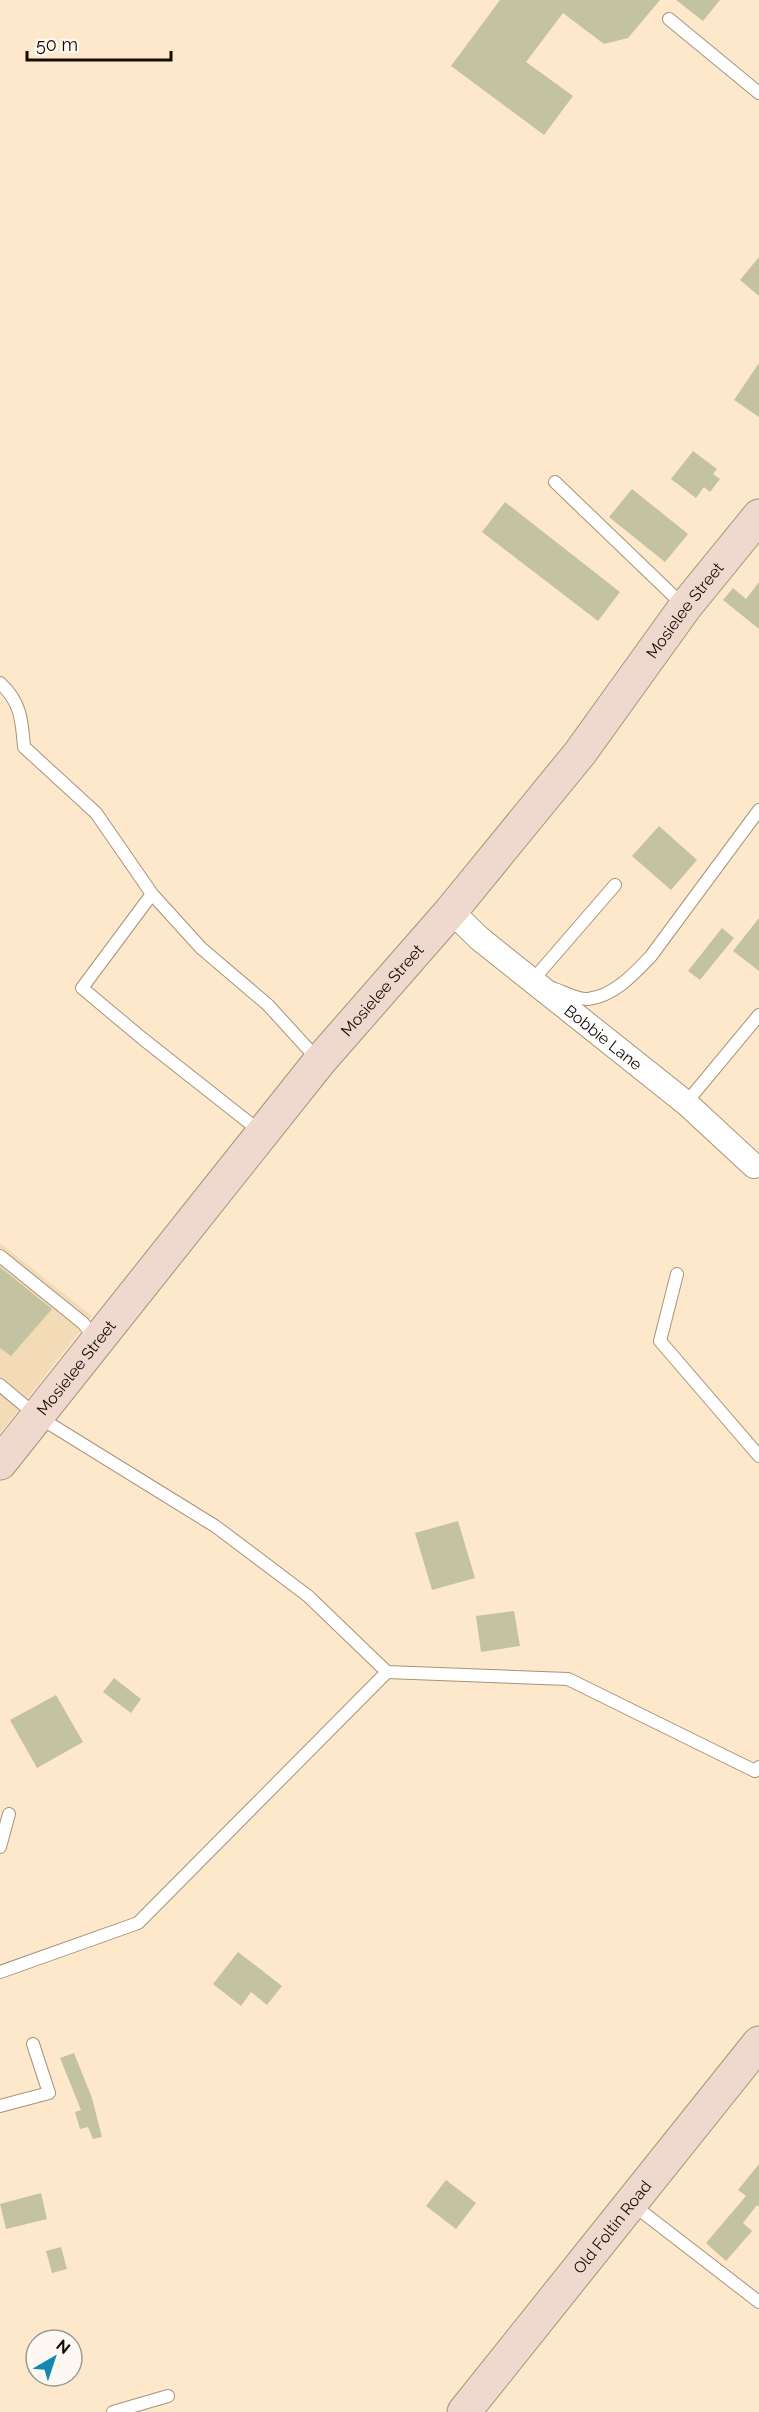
<svg xmlns="http://www.w3.org/2000/svg" width="759" height="2412" viewBox="0 0 759 2412" font-family="Raleway,sans-serif">
  <style>
    .built { fill: #f4dbb7 }
    .building { fill: #c3c2a1 }
    .lines { fill: none; stroke-linecap: round; stroke-linejoin: round }
    .lane-casing { stroke: #a79378; stroke-width: 14 }
    .street-casing { stroke: #a79378; stroke-width: 26 }
    .secondary-casing { stroke: #a79378; stroke-width: 35 }
    .lane { stroke: #fff; stroke-width: 12 }
    .street { stroke: #fff; stroke-width: 24 }
    .secondary { stroke: #efd8cd; stroke-width: 33 }
    .labels { text-anchor: middle; dominant-baseline: central; stroke-width: 4.5; stroke-linejoin: round; paint-order: stroke }
    .street-label { font-size: 16px; fill: #130c04; stroke: #fdf8f3 }
  </style>
  <rect width="100%" height="100%" fill="#fee8cb"/>
  <path class="built" d="M0,1243l92,73 -92,117z"/>
  <path class="building" d="M500,0h160l-32,38 -24,6 -41,-31 -37,49 47,34 -29,39 -93,-69z
    M676,0h44l-17,21z
    M759,257v39l-19,-16z
    M759,363v54l-25,-17z
    M693,451l24,18 -4,5 7,5 -10,13 -6,-5 -8,11 -25,-19z
    M632,489l56,45 -23,28 -56,-45z
    M505,502l115,90 -22,29 -116,-89z
    M759,582v47l-36,-29 10,-12 13,11z
    M659,826l38,34 -26,30 -39,-34z
    M759,918v53l-26,-20z
    M722,928l12,10 -34,42 -12,-9z
    M0,1267l52,42 -41,47 -11,-8z
    M458,1521l17,57 -43,12 -17,-57z
    M514,1611l6,35 -39,6 -5,-36z
    M114,1678l27,21 -10,14 -28,-21z
    M56,1695l27,47 -46,26 -27,-48z
    M238,1952l44,34 -15,19 -16,-13 -10,14 -28,-22z
    M74,2053l18,45 10,39 -9,2 -5,-12 -8,2 -5,-17 6,-2 -21,-52z
    M759,2164v43l-2,-2 -14,18 9,8 -26,30 -20,-18 40,-47 -8,-6z
    M446,2180l30,23 -20,26 -30,-23z
    M41,2193l6,26 -41,10 -6,-25z
    M61,2247l6,22 -15,4 -6,-22z"/>
  <g class="lines">
    <defs>
      <path id="lane" d="M669,19l90,74
        M555,482l129,124
        M0,683c21,19 22,38 24,64l72,66 56,81 49,54 67,57 51,56
        M152,894l-70,94 61,51 118,93
        M535,982l-3,-1 83,-96
        M552,988c10,3 26,12 36,11 26,-3 46,-25 63,-43l108,-146
        M686,1103l73,-88
        M0,1256l83,67 13,17
        M677,1274l-17,67 99,115
        M0,1385l37,31 178,110 93,70 79,76
        M0,1847l9,-33
        M0,1972l138,-49 249,-251 181,7 187,92 4,-4
        M0,2106l49,-13 -16,-49
        M632,2204l127,98
        M113,2412l55,-16"/>
      <g id="street">
        <path id="s1" d="M451,911l29,28 206,164 68,63"/>
      </g>
      <g id="secondary">
        <path id="s2" d="M0,1463l319,-401 132,-151 129,-158 105,-146 74,-91"/>
        <path id="s3" d="M464,2412l295,-369"/>
      </g>
    </defs>
    <use href="#lane" class="lane-casing"/>
    <use href="#street" class="street-casing"/>
    <use href="#secondary" class="secondary-casing"/>
    <use href="#lane" class="lane"/>
    <use href="#street" class="street"/>
    <use href="#secondary" class="secondary"/>
  </g>
  <g class="labels">
    <g class="street-label">
      <text stroke="none"><textPath href="#s2" startOffset="1094">Mosielee Street</textPath></text>
      <text stroke="none"><textPath href="#s2" startOffset="608">Mosielee Street</textPath></text>
      <text stroke="none"><textPath href="#s1" startOffset="198">Bobbie Lane</textPath></text>
      <text stroke="none"><textPath href="#s2" startOffset="122">Mosielee Street</textPath></text>
      <text stroke="none"><textPath href="#s3" startOffset="237">Old Foltin Road</textPath></text>
    </g>
  </g>
  <g transform="translate(54 2358) rotate(39)"><circle r="28" fill="#fdf8f3" stroke="#9f9a93" stroke-width="1.5"/>
  <path d="M0-4.5L10 22L0 15L-10 22Z" fill="#138aad"/>
  <text y="-9" font-size="16" font-weight="bold" text-anchor="middle" fill="#130c04">N</text>
  </g>
  <path d="M27 51v9h144v-9" fill="none" stroke="#130c04" stroke-width="3"/>
  <text x="36" y="51" font-size="18" fill="#130c04" stroke="#fdf8f3" stroke-width="4.5" paint-order="stroke">50 m</text>
</svg>
